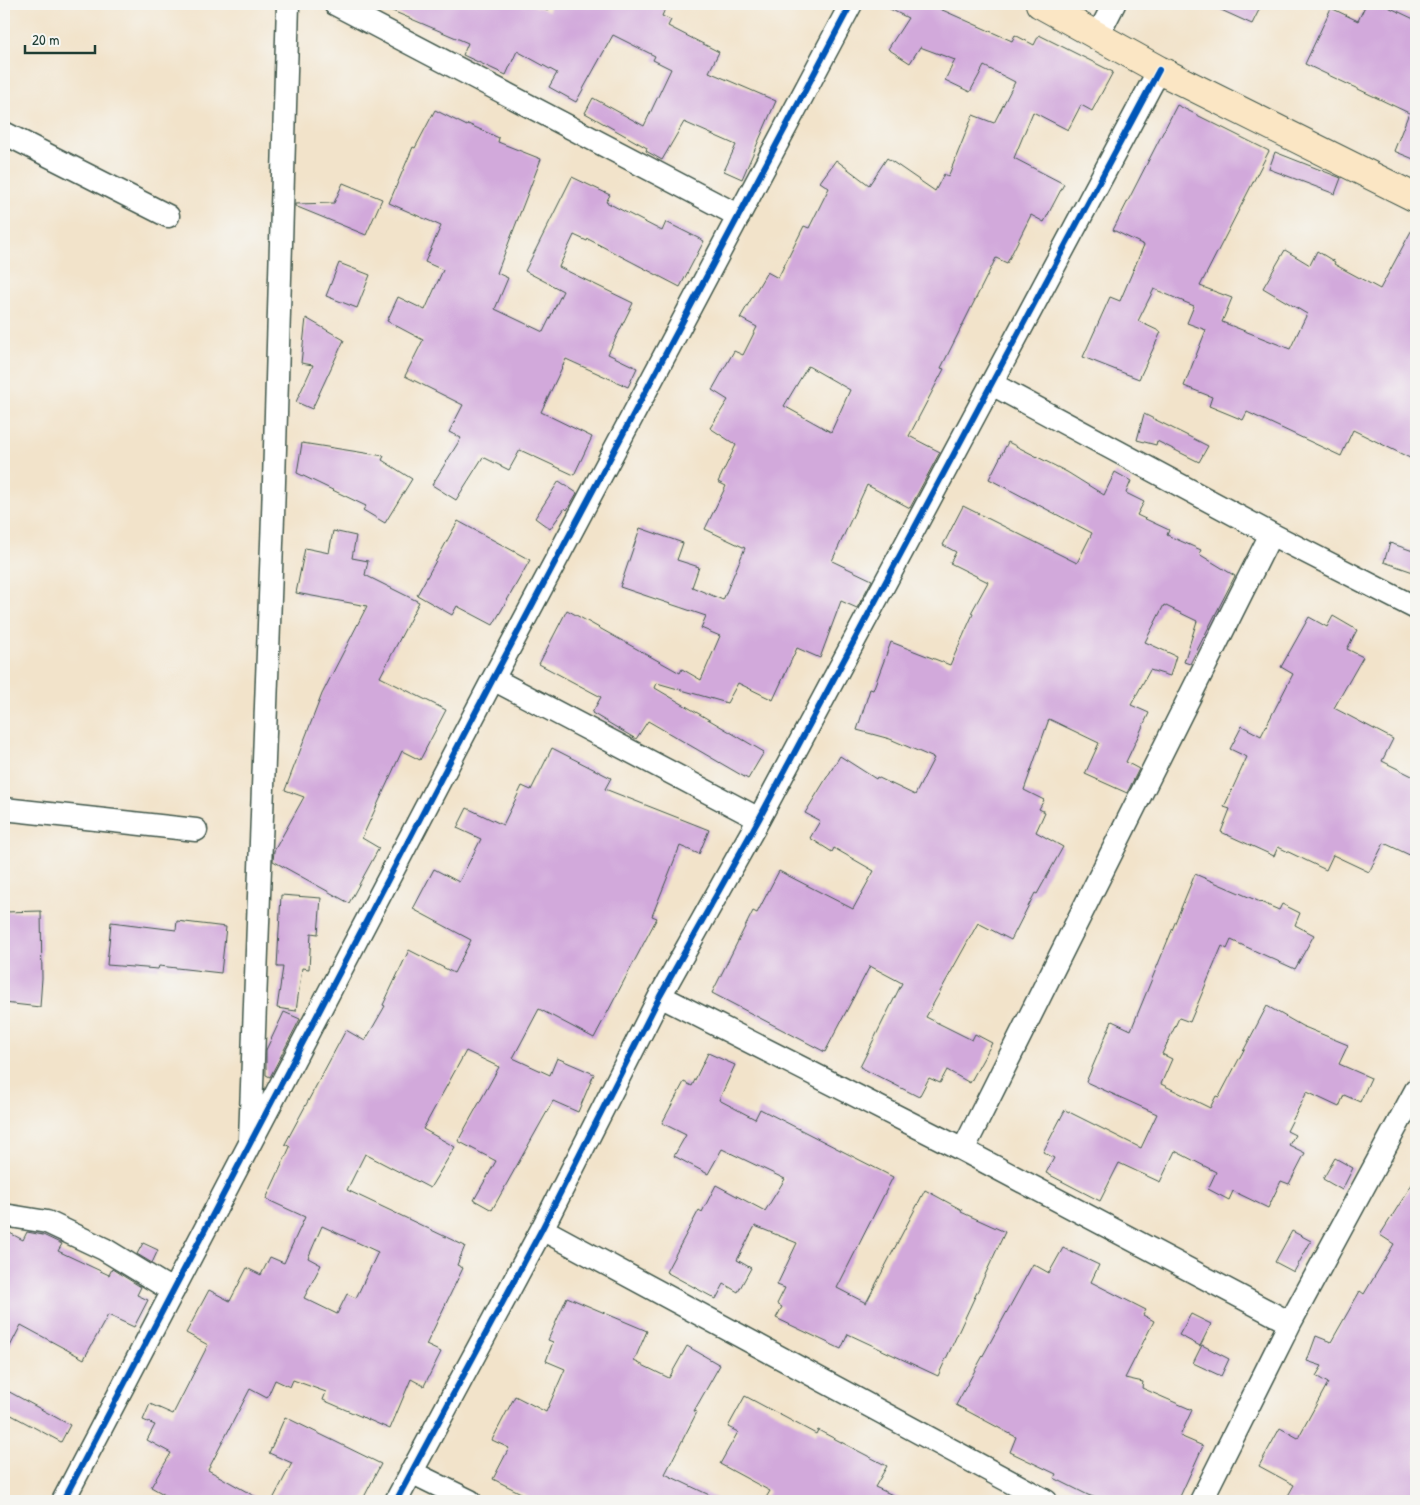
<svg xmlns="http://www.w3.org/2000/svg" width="1420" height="1505" viewBox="0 0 1420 1505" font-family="'Patrick Hand',sans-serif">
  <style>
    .building { fill: #d2a9db; fill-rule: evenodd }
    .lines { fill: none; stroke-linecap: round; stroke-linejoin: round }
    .street-casing { stroke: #3f564a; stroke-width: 25 }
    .secondary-casing { stroke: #3f564a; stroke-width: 30 }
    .street { stroke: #fff; stroke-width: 22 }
    .secondary { stroke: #fbe6c4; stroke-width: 28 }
    .cycleway-casing { stroke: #f6f6f2; stroke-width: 9 }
    .cycleway { stroke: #0057b8; stroke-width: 6 }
  </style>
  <rect width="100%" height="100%" fill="#f6f6f2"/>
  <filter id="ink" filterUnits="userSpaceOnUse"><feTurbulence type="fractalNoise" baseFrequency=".02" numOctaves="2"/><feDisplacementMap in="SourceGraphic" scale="10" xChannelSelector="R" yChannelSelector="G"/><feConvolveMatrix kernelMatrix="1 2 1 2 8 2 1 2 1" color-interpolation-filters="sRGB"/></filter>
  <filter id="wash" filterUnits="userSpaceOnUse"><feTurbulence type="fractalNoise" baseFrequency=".0096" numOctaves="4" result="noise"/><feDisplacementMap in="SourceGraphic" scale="20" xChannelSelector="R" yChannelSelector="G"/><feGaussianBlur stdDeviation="1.12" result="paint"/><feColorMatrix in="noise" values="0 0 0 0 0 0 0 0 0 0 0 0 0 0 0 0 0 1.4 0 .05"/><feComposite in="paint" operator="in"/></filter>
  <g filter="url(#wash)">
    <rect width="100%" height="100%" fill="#f2e3ca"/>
    <g id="blocks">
      <path class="building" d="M376,4h152l21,7 2,-7h116l-5,12 9,4 -3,6 51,26 -10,20 67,29 -34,78 -18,-8 12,-26 -52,-23 -22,38 -16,-9 1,-3 -62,-35 8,-15 51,28 27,-57 -18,-9 2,-4 -42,-21 -37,67 -27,-15 8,-14 -40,-22 -11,24 -43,-20 5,-12z
        M880,4h49l83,37 3,-6 19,10 5,-10 74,37 -21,39 -11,-6 -13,25 -35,-18 -19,46 50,26 -20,38 -13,-7 -24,48 -11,-5 -55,110 3,1 -35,67 31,16 -30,56 -43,-23 -35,76 40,19 -15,28 -16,-7 -21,57 -23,-10 -24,52 -35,-17 -11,20 -70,-20 -2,5 109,64 -16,27 -100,-58 -12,18 -44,-26 9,-16 -62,-33 28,-54 113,63 2,-4 19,11 19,-44 -19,-8 5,-12 -86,-29 20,-59 43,15 -6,17 22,7 -7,20 31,13 22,-52 -40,-19 21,-43 -8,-4 18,-37 -26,-17 18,-28 -16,-10 22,-39 9,4 14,-28 -17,-9 27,-46 11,6 26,-52 5,2 20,-40 -9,-6 16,-22 33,25 18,-27 48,33 9,-17 4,3 25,-62 21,8 21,-41 -31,-16 -14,26 -25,-12 10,-20 -35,-13 -10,16 -22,-14 20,-31zM808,366l42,24 -19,42 -47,-26z
        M1208,4h54l-10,20z
        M1366,4h16l34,16v140l-22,-9 15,-38 -104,-49 26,-56 27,13z
        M1177,105l92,46 -69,135 32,12 -10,24 68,27 17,-35 -44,-26 22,-38 25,15 7,-14 18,11 -1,2 46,25 36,-67v239l-63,-31 -12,26 -94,-44 -4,8 -34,-14 3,-9 -28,-11 22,-56 -19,-7 7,-17 -40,-17 -16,32 23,11 -22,47 -56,-22 27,-60 10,4 24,-56 -31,-15z
        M435,110l32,16 1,-2 31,14 -1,4 43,17 -44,114 11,5 -13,31 48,23 20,-41 -38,-20 47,-94 38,18 -4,7 56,29 4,-9 38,19 -24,46 -92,-48 -1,2 -13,-6 -15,32 74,36 -25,51 29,14 -9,19 -62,-28 -25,53 51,25 -18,38 -54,-25 -11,20 -26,-13 -27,43 -24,-15 29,-47 -12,-6 14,-27 -58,-29 18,-36 -36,-19 11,-24 27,13 18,-40 -18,-8 16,-36 -52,-23 24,-56 2,1z
        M1275,152l66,26 -6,16 -66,-25z
        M343,183l39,16 -16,36 -71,-29v-2l39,-1z
        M339,263l31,12 -13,33 -31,-12z
        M306,318l38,22 -32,69 -16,-7 17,-37 -12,-2z
        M1144,414l64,32 -9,16 -42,-21 -1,4 -19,-5z
        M1008,442l59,30 37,23 11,-23 16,9 -5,12 18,9 -7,13 32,15 -2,5 34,15 -2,4 36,22 -45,88 -6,-2 13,-41 -33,-16 -19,37 31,14 -6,20 -20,-6 -19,35 18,8 -23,49 13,7 -12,24 -42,-19 14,-31 -50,-24 -25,71 20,10 -5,9 6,3 -9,20 27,15 -26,47 -2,-1 -24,47 -33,-17 -52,94 46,23 3,-6 17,9 -22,40 -23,-13 -7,13 -11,-5 -10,19 -59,-30 42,-84 -32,-17 -45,86 -113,-59 41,-82 4,2 22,-42 74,38 21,-38 -40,-23 -2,4 -22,-14 10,-17 -15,-8 35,-57 36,23 1,-2 38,18 19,-37 -44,-19 -33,-9 13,-41 3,1 18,-48 59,23 23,-51 -2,-1 17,-31 -38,-19 6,-11 -13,-7 20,-39 114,57 15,-30 -103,-54z
        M302,443l82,13 -2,4 30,19 -27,44 -22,-13 3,-4 -69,-33z
        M559,481l18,12 -10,17 -2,-2 -15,21 -15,-11z
        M458,521l72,39 -37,65 -36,-19 -5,9 -35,-20z
        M333,531l23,5 -4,22 16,3 -3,14 54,27 -39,75 66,33 -26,50 -18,-9 -40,87 17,10 -30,55 -76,-42 1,-10 30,-54 -19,-7 37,-96 45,-88 -71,-13 9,-45 24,5z
        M1390,543l26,9v21l-32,-11z
        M1333,616l24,14 -10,19 16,8 -29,51 59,31 -11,22 34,17v80l-32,-15 -15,29 -36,-17 -7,15 -48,-23 -4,9 -53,-24 9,-23 -6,-2 23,-50 -17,-8 12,-23 19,10 32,-62 -12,-7 28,-50 18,10z
        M552,748l59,30 -6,11 104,41 -10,24 -19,-8 -28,70 5,2 -63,120 -55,-29 -26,49 37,17 7,-17 37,16 -16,38 -25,-11 -61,109 -18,-10 22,-39 -38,-20 41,-74 -33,-16 -43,78 32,18 -25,41 -65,-34 -18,36 118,56 -8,19 6,3 -37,77 15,7 -17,34 -13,-7 -21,50 -67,-29 3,-8 -33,-12 -3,7 -15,-7 -8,18 -17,-9 -42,81 55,31h-87l-25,-14 20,-34 -24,-13 8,-15 -12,-5 7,-16 23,10 35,-69 -22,-12 23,-43 21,11 17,-33 14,7 9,-18 14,6 21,-46 -39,-18 24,-52 -5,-3 61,-114 19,11 20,-35 -2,-1 26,-55 45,23 17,-33 -58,-31 21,-40 25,13 22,-43 -24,-11 10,-20 36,17 19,-39 9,4zM322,1226l56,26 -22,46 -9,-4 -10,20 -33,-16 17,-33 -13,-7z
        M1195,874l84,36 3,-6 18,9 -5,12 19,10 -19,34 -64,-29 -4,9 -5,-3 -32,76 -11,-4 -17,36 10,5 -11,25 49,24 6,-12 3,1 48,-91 35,20 46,19 -9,19 32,14 -11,24 -16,-7 -5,12 -32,-15 -20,39 8,4 -6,10 16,8 -16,31 -8,-3 -13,27 -35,-17 -4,9 -21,-11 8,-17 -41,-21 -15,31 -41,-19 -19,38 -54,-28 8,-15 -11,-6 22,-42 76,38 16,-34 -71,-32 26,-61 19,9z
        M281,895l40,3 -3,36 -7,-1 -2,36 -7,-1 -6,43 -19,-3 6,-41h-6z
        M41,911l1,67 -2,29 -36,-4v-91z
        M177,921l49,6 -5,46 -62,-7 -1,3 -51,-4 4,-43 65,8z
        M284,1012l16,7 -30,58 -4,-2v-25z
        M708,1053l27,12 -16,35 36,19 5,-10 133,68 -56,111 29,15 59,-113 37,20 -1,2 44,20 -67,144 -90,-42 -7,15 -65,-31 6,-11 -5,-3 8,-16 -8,-3 20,-42 -42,-17 -18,34 14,8 -13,24 -14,-8 -8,15 -50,-27 33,-62 3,2 14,-27 49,26 20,-32 -63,-30 -14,25 -34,-18 12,-21 -24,-12 22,-41 8,4z
        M1335,1158l18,10 -11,22 -19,-11z
        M1416,1178v323h-131l9,-16 -35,-19 21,-38 18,10 30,-55 -12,-7 6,-10 -15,-5 9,-25 15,6 29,-51 4,3 30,-50 -14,-9z
        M4,1230l19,10 4,-8 16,3 19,9 -4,7 51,24 3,-6 29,18 -4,8 11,5 -14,27 -26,-12 -24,44 -63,-34 -17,33z
        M1292,1231l19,10 -17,31 -19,-10z
        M143,1243l15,7 -6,13 -15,-9z
        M1063,1248l36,17 -8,17 55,28 -3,5 11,6 -29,57 18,4 -1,6 50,22 -12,26 23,10 -25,55h-74l-16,-6 -34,-17 2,-4 -46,-22 6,-15 -60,-32 77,-141 16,9z
        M567,1297l80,34 -13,30 35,17 18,-32 33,19 -26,46 3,1 -32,62 57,27h-185l-44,-22 16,-31 -17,-8 23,-44 31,16 19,-43 -19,-8 7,-19 -5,-2z
        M1191,1314l20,10 -11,22 -21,-11z
        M1202,1345l27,14 -8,17 -28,-13z
        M4,1389l66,36 -9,17 -57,-31z
        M745,1396l71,38 2,-4 69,36 -12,21 31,14h-142l6,-10 -50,-27 18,-32 -10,-5z
        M285,1417l96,47 -19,37h-90l20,-38 -23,-10z"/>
    </g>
  </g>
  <g filter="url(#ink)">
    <use href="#blocks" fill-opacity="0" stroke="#3f564a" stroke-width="1"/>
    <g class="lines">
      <defs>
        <path id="street" d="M335,4l404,212
          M1098,35l16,-31
          M4,133l164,83
          M992,384l279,150 145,74
          M493,679l266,140
          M4,809l192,21
          M660,996l303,154 327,173
          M250,1140l23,-624 15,-512
          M963,1150l308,-616
          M4,1215l43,7 57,27 69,42
          M542,1229l504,272
          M411,1472l59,29
          M63,1501l430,-822 358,-675
          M396,1501l146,-272 118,-233 99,-177 400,-749
          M1201,1501l89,-178 126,-233"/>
        <path id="secondary" d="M1040,4l119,66 257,128"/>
      </defs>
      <use href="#street" class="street-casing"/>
      <use href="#secondary" class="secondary-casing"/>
      <use href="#street" class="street"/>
      <use href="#secondary" class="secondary"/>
      <defs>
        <path id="cycleway" d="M63,1501l430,-822 358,-675
          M396,1501l146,-272 118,-233 99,-177 400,-749"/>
      </defs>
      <use href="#cycleway" class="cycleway-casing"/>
      <use href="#cycleway" class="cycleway"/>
    </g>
  </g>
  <rect width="1420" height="1505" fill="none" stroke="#f6f6f2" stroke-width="20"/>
  <path d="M25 45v8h70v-8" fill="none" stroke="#1f3d34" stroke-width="2.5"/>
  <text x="32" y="45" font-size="15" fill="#1f3d34" stroke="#f6f6f2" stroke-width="4" paint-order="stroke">20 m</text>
</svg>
